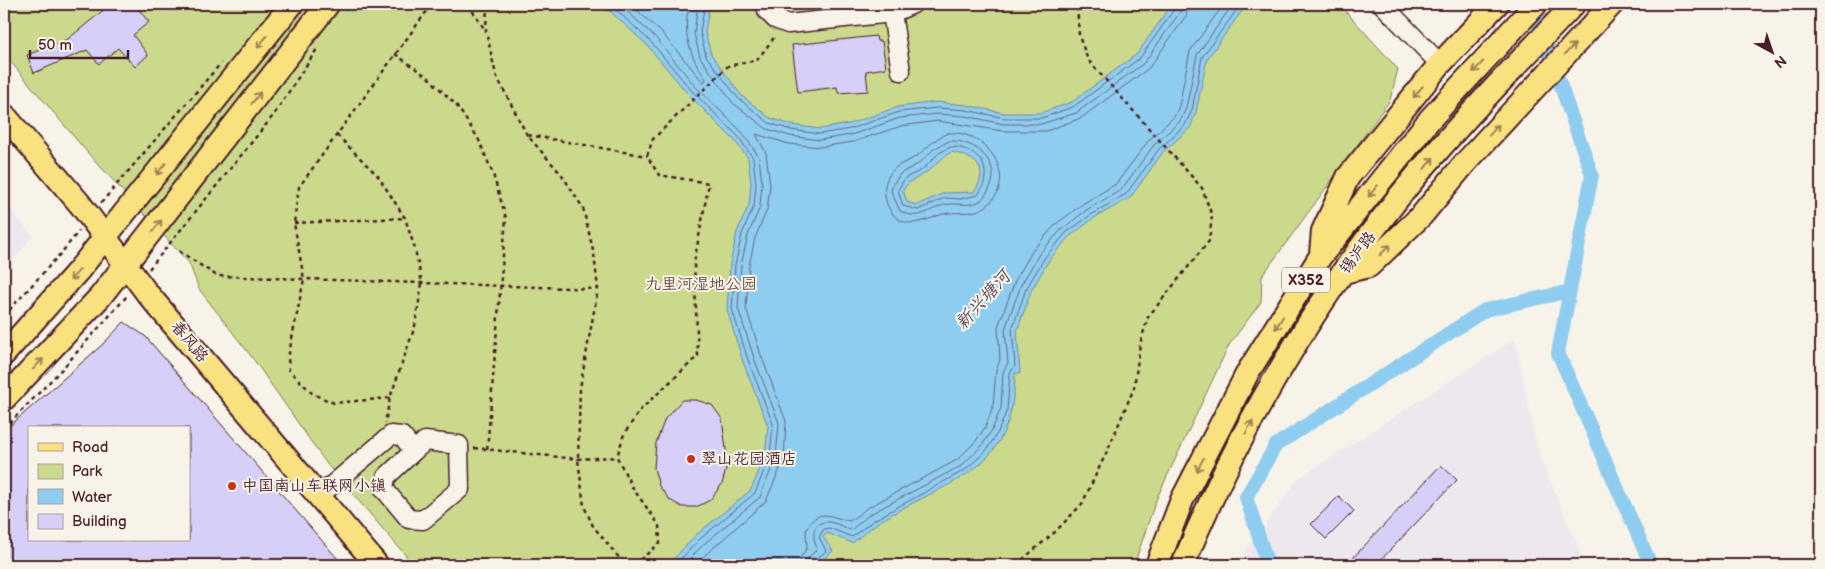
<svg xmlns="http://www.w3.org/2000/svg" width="1825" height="569" viewBox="0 0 1825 569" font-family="'Balsamiq Sans','LXGW WenKai TC',sans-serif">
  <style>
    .built { fill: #ede8ed }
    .green { fill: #cbd98c; stroke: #8a7c5c }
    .water { fill: #8fcdf0; stroke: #7387a1; fill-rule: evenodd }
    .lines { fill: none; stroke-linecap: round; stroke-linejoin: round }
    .shore { stroke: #66657a; stroke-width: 1 }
    .canal { stroke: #8fcdf0; stroke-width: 14 }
    .building { fill: #d6cff8; stroke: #4a1f2b; fill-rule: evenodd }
    .minor-casing { stroke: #4a1f2b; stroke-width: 21 }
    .major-casing { stroke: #4a1f2b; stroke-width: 26 }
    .path { stroke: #4a1f2b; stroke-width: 2.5; stroke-dasharray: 4 4; stroke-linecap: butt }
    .minor { stroke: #f7f3e8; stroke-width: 18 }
    .major { stroke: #fae180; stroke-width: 22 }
    .oneway { stroke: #a28056 }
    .poi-dot { fill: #c8321e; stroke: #f7f3e8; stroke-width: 2 }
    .labels { text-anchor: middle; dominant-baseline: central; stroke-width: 4; stroke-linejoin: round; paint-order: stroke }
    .shield { fill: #f7f3e8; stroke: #7e5f64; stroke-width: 1 }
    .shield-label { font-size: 15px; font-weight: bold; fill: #4a1f2b }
    .street-label { font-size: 16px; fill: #4a1f2b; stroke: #f7f3e8 }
    .park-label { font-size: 16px; fill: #6a4e43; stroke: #f7f3e8 }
    .poi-label { font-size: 16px; fill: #4a1f2b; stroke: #f7f3e8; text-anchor: start }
    .water-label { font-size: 18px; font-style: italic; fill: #5b4a5c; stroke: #f7f3e8 }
  </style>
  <rect width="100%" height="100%" fill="#f7f3e8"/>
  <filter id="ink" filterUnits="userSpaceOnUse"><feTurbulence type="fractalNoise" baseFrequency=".02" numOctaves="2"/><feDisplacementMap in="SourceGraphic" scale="10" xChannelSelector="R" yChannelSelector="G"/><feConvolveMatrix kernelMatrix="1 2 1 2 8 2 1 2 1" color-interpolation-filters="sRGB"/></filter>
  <g filter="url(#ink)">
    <path class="built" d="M4,201l29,35 -29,35z
      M1515,339l24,116 47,110h-351l64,-87z"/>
    <path class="green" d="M4,4h1335l59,65 -8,31 -128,176 -1,26 -32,43 -73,155 -22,65h-720l-88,-102 -72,-103 -55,-71 -10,-26 -102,-111 -83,-98z"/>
    <path class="water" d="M591,4h119l-5,28 6,22 30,41 29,23 22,7 28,4 29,-5 49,-17 39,-5 29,3 38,8h37l31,-11 65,-48 35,-50h75l-40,55 -11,53 -6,16 -27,24 -33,46 -36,20 -25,19 -20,23 -18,31 -14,40 3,42h-5c-2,106 -67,104 -139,151 -8,6 -16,13 -24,19l-25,-10 -4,4 10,14 -17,14h-148l28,-30 55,-45 14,-34 3,-30 -25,-64 -16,-52 3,-46 7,-32 12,-27 2,-21 -3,-26 -14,-18 -46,-46 -41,-49 -36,-33zM952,152c24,5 38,17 22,40l-30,1 -27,12 -10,-3 -4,-12c6,-10 12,-10 21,-16 11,-7 17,-17 28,-22z"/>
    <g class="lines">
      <path class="shore" d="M604,4l10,4 37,34 41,49 46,45 15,22 3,26 -2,22 -12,28 -7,31 -3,44 16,51 25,64 -3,32 -15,37 -55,46 -25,26
        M619,4l36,33 41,50 46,45 17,25 3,27 -2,23 -12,28 -7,30 -3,43 16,50 25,65 -3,34 -16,40 -56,47 -21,21
        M630,4l31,28 43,51 2,-4c-16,-22 -25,-48 -16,-75
        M698,4l-4,29 6,24 33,46 34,26 23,7 30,4 31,-5 49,-17 37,-4 28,2 39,8h37l35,-11 68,-50 36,-51 2,-8
        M705,4l-5,28 6,24 32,42 31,25 22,7 29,4 30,-5 49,-17 38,-4 29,2 38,8h37l32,-11 67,-49 35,-50 1,-4
        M948,133c40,-4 73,47 37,74 -14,10 -33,2 -48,9 -15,6 -33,13 -45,-3 -11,-14 -10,-37 6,-47 5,-4 12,-5 17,-9 13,-8 17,-18 33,-24z
        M950,141c25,-2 55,24 38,50 -3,4 -5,9 -10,11 -11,5 -24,0 -34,3 -19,6 -24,16 -44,6l-9,-20 2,-7 8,-11 17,-9 17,-16z
        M951,147c29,0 44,23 27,48l-18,4 -15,-1 -27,12 -15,-4 -5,-16 7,-12 17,-8 17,-17z
        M694,565l72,-64 18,-42 2,-38 -25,-66 -15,-47 3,-42 6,-28 12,-28 3,-25 -4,-32 -10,-19 33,10 31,3 33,-5 48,-16 37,-5 65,10h43l35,-13 68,-50 37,-52 3,-12
        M800,565l1,-8 6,-9 -1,-17c11,-26 25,-13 44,-10l17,-13 90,-48 18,-18 11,-16 7,-20 3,-36 4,-10 -2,-33 17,-46 18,-31 23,-26 28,-21 32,-19 33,-44 25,-23 5,-11 11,-55 34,-47
        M807,565l2,-8 8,-8c-4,-10 -7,-28 11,-27 8,0 16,6 23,8l19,-16 91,-48 20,-19 11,-17 9,-22 2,-36 5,-9 -3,-34 16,-44 18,-31 22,-24 27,-21 33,-19 33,-45 26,-24 6,-13 11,-53 36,-51
        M814,565l1,-5 11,-9 -7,-14 5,-8 5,-1 23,9 22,-17 91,-50 21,-19 12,-19 9,-22 3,-37 5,-7 -3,-37 14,-40 19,-32 21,-24 26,-19 34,-20 33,-45 26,-24 7,-15 10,-53 39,-53"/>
      <path class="canal" d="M1532,4l60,171 -34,178 93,212
        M1268,565l-22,-68 30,-52 209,-135 85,-19"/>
    </g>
    <path class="building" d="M111,4h23l15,18 -16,13 15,20 -13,12 -17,-19 -19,16 -12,-14 -53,23 -7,-18 41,-16z
      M876,36l1,5h5l4,27 -20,3 2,20 -30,2 -1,-6 -39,5 -6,-47z
      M124,322l21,14 198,229h-339v-134l99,-87zM29,428h160v112h-160z
      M682,400h14l16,5 10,14 4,30v20l-4,15 -12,16 -14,7h-14l-12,-7 -11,-14 -5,-18 2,-25 9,-24z
      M1441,465l16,15 -62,65 -19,20h-30z
      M1339,496l15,15 -28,28 -15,-15z"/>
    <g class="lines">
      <defs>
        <path id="minor" d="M767,4v7l8,8 13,5 104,-11 21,-9
          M1382,4l58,60
          M892,13l9,58
          M319,496l72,-61 11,1 12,15 -28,26 -2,12 25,30 14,1 37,-31 -1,-44 -34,-4 -11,10"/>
        <path id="major" d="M4,115l76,89 67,89 230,272
          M1321,254l2,-23 25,-54 92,-113 57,-60
          M1343,272l26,-6 53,-51 43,-52 147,-159
          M4,354l74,-83 214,-267
          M4,399l96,-102 228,-293
          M1157,565l25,-65 66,-128 72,-115 110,-138 106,-115
          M1183,565c61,-151 156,-304 264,-425 41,-47 85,-91 127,-136"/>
      </defs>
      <use href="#minor" class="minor-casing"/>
      <use href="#major" class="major-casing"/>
      <path class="path" d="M468,4l17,26
        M487,4l-1,27 10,44 31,60 35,40 21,33 11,46 4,35 -18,99 -2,71 6,47 9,20 32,39
        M345,10l4,-6
        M395,54l34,24 28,28 21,32 15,36 13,44 -19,233
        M337,135l41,41 27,42 10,31 7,34 -7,43 -25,72 -5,25
        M528,135l119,21
        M101,203l120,-140
        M294,223l111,-5
        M179,251l38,25 380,13
        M149,269l124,-153 44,-67
        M4,316l58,-64 17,-21
        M390,398l-56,5 -21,-9 -24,-24 -1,-12 16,-79 -10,-56 5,-36 133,-183
        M4,429l58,-60 65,-73
        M474,448l104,11 39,-2
        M634,565l26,-22 -1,-18 -27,-38 -15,-30 7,-23 17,-25 57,-53 -4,-93 15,-80 -50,-8 -12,-19 6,-17 75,-73 29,-6 19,-25
        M1016,565l39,-33 27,-28 27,-57 25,-59 6,-44 8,-27 61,-76 3,-25 -10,-28 -114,-128 -9,-24 -2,-32"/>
      <use href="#minor" class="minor"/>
      <use href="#major" class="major"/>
    </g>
    <defs><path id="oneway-shaft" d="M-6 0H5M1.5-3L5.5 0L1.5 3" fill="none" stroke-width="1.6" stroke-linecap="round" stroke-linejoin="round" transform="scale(1.25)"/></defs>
    <g class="oneway">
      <use href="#oneway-shaft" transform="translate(262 42) rotate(128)"/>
      <use href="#oneway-shaft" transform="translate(1570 49) rotate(-46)"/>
      <use href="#oneway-shaft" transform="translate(1478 67) rotate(133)"/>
      <use href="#oneway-shaft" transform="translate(1418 92) rotate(129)"/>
      <use href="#oneway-shaft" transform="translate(256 98) rotate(-52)"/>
      <use href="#oneway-shaft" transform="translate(1494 130) rotate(-48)"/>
      <use href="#oneway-shaft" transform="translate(1429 163) rotate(-51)"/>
      <use href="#oneway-shaft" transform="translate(161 169) rotate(128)"/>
      <use href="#oneway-shaft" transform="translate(1373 191) rotate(128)"/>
      <use href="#oneway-shaft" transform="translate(157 226) rotate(-52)"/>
      <use href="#oneway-shaft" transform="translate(1385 250) rotate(-44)"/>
      <use href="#oneway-shaft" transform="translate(75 275) rotate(132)"/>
      <use href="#oneway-shaft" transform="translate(1279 323) rotate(122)"/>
      <use href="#oneway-shaft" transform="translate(38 364) rotate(-47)"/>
      <use href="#oneway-shaft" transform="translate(1249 427) rotate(-62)"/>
      <use href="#oneway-shaft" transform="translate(1200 465) rotate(117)"/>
    </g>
  </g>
  <g class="poi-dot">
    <circle cx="691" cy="459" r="5"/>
    <circle cx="232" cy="486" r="5"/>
  </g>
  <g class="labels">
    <rect class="shield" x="1282" y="267.5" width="48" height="25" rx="4"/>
    <g class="shield-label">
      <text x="1306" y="280">X352</text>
    </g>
    <g class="street-label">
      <text transform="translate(1358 253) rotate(-53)">锡沪路</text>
      <text transform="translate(189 342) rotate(50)">春风路</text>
    </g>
    <g class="park-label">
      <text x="701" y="284">九里河湿地公园</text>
    </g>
    <g class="poi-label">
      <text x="701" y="459">翠山花园酒店</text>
      <text x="242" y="486">中国南山车联网小镇</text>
    </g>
    <g class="water-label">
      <text transform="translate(983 300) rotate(-48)">新兴塘河</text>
    </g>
  </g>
  <rect width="1825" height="569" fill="none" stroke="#f7f3e8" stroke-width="20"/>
  <rect x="10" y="10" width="1805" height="549" fill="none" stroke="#4a1f2b" stroke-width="2" filter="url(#ink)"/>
  <rect x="28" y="426" width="162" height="115" fill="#f7f3e8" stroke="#b29e9c"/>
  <rect x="38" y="443" width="25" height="8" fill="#fae180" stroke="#b29e9c"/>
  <text x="72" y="452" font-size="15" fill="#4a1f2b">Road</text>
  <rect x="38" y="464" width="25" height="15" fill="#cbd98c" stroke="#b29e9c"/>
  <text x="72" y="476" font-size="15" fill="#4a1f2b">Park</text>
  <rect x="38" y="489" width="25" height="15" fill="#8fcdf0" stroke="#b29e9c"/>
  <text x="72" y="502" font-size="15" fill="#4a1f2b">Water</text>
  <rect x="38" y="514" width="25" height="15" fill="#d6cff8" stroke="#b29e9c"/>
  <text x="72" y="526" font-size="15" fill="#4a1f2b">Building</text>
  <g transform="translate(1772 52) rotate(140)" stroke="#f7f3e8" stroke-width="4" paint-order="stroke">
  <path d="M0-4L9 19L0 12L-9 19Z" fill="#4a1f2b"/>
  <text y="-8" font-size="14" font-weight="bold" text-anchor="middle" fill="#4a1f2b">N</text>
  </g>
  <path d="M30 50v8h98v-8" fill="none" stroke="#4a1f2b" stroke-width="2.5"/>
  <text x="38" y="50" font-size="15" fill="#4a1f2b" stroke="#f7f3e8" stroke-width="4" paint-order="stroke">50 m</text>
</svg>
